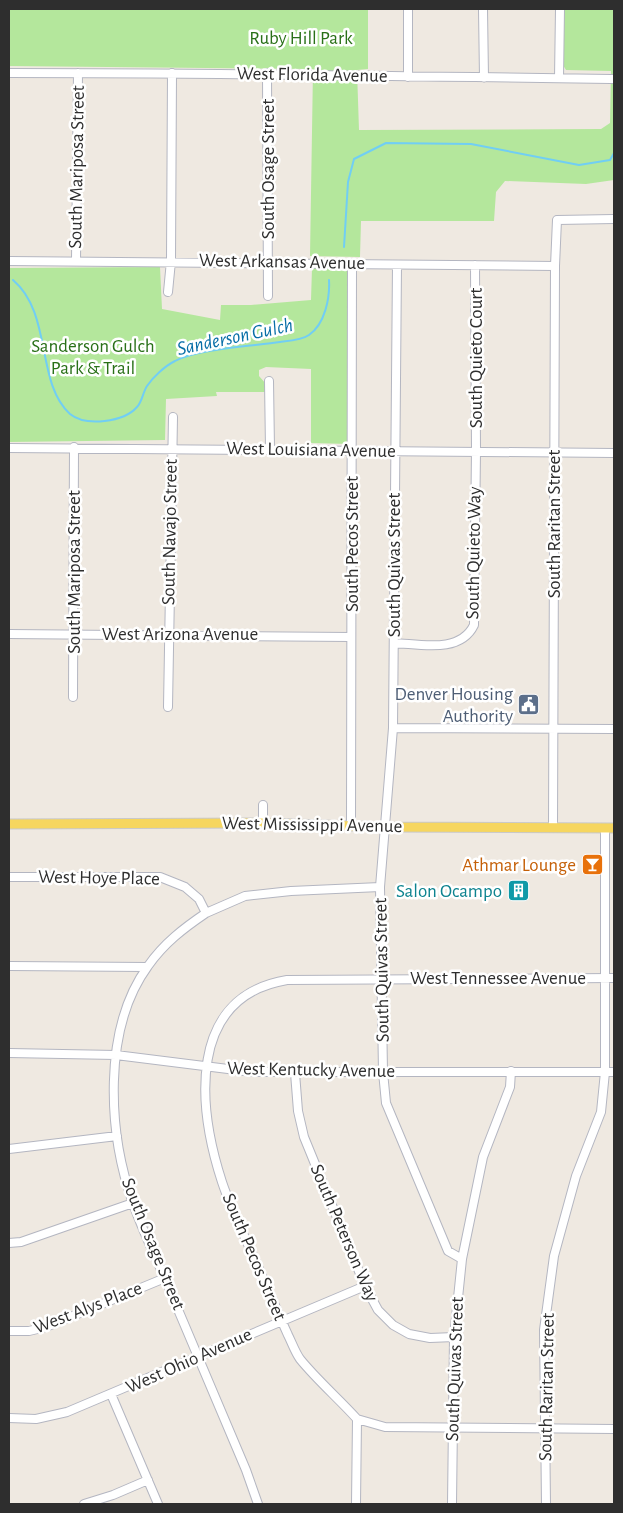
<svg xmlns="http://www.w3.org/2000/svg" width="623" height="1513" viewBox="0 0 623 1513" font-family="'Alegreya Sans',sans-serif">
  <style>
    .green { fill: #b4e79c }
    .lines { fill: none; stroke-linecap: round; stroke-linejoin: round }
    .stream { stroke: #71cef4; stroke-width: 2 }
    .minor-casing { stroke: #b4b6c1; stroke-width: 10 }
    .major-casing { stroke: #c9c9c9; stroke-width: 11 }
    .minor { stroke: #fff; stroke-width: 8 }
    .major { stroke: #f6d65f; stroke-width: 9 }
    .labels { text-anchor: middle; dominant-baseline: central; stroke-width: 5; stroke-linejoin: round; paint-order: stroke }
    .park-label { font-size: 19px; fill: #297018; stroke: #fff }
    .street-label { font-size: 19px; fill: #2e2e2e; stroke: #fff }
    .service-label { font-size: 19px; fill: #4e5e75; stroke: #fff; text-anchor: end }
    .food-label { font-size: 19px; fill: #c56008; stroke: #fff; text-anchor: end }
    .culture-label { font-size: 19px; fill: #0d838f; stroke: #fff; text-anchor: end }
    .water-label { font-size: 20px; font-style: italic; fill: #086ea7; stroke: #fff }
  </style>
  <rect width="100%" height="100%" fill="#efe9e1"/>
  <path class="green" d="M9,9h359v60l-11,1 2,60 242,-1 9,-6 1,-52 -45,-1 -3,-5 1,-56h50v171l-28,4 -81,-3 -9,11 -2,29h-133l-1,36 -50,-1 3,-187 -304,-3z
    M160,267l2,42 58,11 1,-15h30l60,-5 1,-32 36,1 1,175 -38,-1v-74l-45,-2 -7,3v6l7,8v8h-50l1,4 -51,3 -1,41 -156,2v-174z"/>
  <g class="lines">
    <path class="stream" d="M344,247l4,-65 6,-23 32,-16 85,1 108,21 31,-5 4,-7
      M13,280c40,34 22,102 57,134 16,13 54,8 67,-7 5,-5 6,-15 10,-21 6,-9 18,-20 28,-25 21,-12 78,-15 105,-19 8,-1 22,-2 29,-7 16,-11 21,-37 20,-55"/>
    <defs>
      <path id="minor" d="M408,9v68
        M483,9l1,69
        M9,73c202,0 403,3 605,6
        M267,73l1,223
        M559,78l1,-69
        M9,261l546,5
        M76,261l2,-188
        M397,265l-4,463 -13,159 3,185 3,31 62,148 14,8 -8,78 -2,167
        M168,292l3,-31 1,-188
        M269,381l1,68
        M9,448l605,5
        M9,634l342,3
        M394,643c26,1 66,11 80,-18l2,-174 -1,-186
        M73,697l1,-250
        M168,707l5,-290
        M393,728l221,1
        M263,805v18
        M351,826l1,-563
        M553,828l2,-562 2,-46 57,-1
        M9,877h151l25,10 14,12 7,14 39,-17 46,-5 89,-4
        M206,913c-22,15 -42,30 -58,53 -46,63 -40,167 -15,237 10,30 26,60 38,90 25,59 50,118 75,177l12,34
        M9,966l138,1
        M9,1053l107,2 136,17h362
        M295,1073l3,38 6,26 61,149 13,24 15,15 16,9 21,4 24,-1
        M9,1149l108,-13
        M9,1243l12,-1 112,-39
        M462,1259l21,-102 27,-70 1,-16
        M9,1331h20l17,-4 119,-49
        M111,1394l47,110
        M9,1418l27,1 31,-7 298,-126
        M357,1419l28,8 229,2
        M84,1504l29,-9 35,-15
        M356,1504l1,-85c-18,-20 -40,-39 -57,-60 -5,-7 -8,-16 -12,-24 -10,-22 -19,-44 -29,-66 -12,-28 -27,-57 -37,-87 -24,-74 -36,-185 65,-202l327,-2
        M546,1504l-2,-174 10,-74 22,-80 25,-64 4,-40v-244"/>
      <path id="major" d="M9,824l254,-1 121,4 230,1"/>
    </defs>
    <use href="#minor" class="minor-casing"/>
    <use href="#major" class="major-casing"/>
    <use href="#minor" class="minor"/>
    <use href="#major" class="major"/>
  </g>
  <defs>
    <symbol id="civic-square" viewBox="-11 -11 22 22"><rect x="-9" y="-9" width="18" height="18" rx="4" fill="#5c6f8a" stroke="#fff"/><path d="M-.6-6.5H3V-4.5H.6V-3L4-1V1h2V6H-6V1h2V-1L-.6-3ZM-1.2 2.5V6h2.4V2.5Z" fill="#fff"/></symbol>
    <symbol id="bar-square" viewBox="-11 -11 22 22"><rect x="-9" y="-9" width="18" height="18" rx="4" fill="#e8710a" stroke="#fff"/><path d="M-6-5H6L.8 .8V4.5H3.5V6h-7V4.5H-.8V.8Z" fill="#fff"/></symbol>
    <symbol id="building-square" viewBox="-11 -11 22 22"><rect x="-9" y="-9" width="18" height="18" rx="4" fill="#0f9aa8" stroke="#fff"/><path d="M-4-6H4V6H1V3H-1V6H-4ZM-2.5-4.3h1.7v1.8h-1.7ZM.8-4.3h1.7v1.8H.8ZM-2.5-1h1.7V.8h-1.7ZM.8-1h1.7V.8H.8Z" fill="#fff"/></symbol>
  </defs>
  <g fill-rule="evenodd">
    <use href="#civic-square" x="516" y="692" width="25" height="25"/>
    <use href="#bar-square" x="580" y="852" width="25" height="25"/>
    <use href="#building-square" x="506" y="878" width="25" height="25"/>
  </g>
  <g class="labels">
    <g class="park-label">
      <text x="301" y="38">Ruby Hill Park</text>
      <text x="93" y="346">Sanderson Gulch<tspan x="93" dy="22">Park &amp; Trail</tspan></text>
    </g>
    <g class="street-label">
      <text transform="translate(312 75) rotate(1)">West Florida Avenue</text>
      <text transform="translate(77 167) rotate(-89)">South Mariposa Street</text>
      <text transform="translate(268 169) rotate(-90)">South Osage Street</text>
      <text transform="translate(282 262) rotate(1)">West Arkansas Avenue</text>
      <text transform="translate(476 358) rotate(-90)">South Quieto Court</text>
      <text transform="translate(311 450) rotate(1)">West Louisiana Avenue</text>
      <text transform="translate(554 524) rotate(-90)">South Raritan Street</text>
      <text transform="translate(170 532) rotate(-89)">South Navajo Street</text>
      <text transform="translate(352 544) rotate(-90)">South Pecos Street</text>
      <text transform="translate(474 553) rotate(-89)">South Quieto Way</text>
      <text transform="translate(394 565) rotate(-90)">South Quivas Street</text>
      <text transform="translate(74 572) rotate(-90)">South Mariposa Street</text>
      <text x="180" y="634">West Arizona Avenue</text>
      <text transform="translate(312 825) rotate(1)">West Mississippi Avenue</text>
      <text transform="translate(99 878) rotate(1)">West Hoye Place</text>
      <text transform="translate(382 970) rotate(-91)">South Quivas Street</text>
      <text x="498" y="978">West Tennessee Avenue</text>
      <text transform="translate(311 1070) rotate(1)">West Kentucky Avenue</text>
      <text transform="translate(344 1233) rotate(67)">South Peterson Way</text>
      <text transform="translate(153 1244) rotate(68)">South Osage Street</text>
      <text transform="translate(254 1257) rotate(67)">South Pecos Street</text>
      <text transform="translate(88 1308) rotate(-21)">West Alys Place</text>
      <text transform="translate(189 1361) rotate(-24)">West Ohio Avenue</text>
      <text transform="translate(455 1369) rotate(-88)">South Quivas Street</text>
      <text transform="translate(547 1387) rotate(-89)">South Raritan Street</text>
    </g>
    <g class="service-label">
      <text x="513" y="694">Denver Housing<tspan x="513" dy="22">Authority</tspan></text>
    </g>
    <g class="food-label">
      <text x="576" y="865">Athmar Lounge</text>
    </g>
    <g class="culture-label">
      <text x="502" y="891">Salon Ocampo</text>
    </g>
    <g class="water-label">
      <text transform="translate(235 337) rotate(-12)">Sanderson Gulch</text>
    </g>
  </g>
  <rect width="623" height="1513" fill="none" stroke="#2e2e2e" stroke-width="20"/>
</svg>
